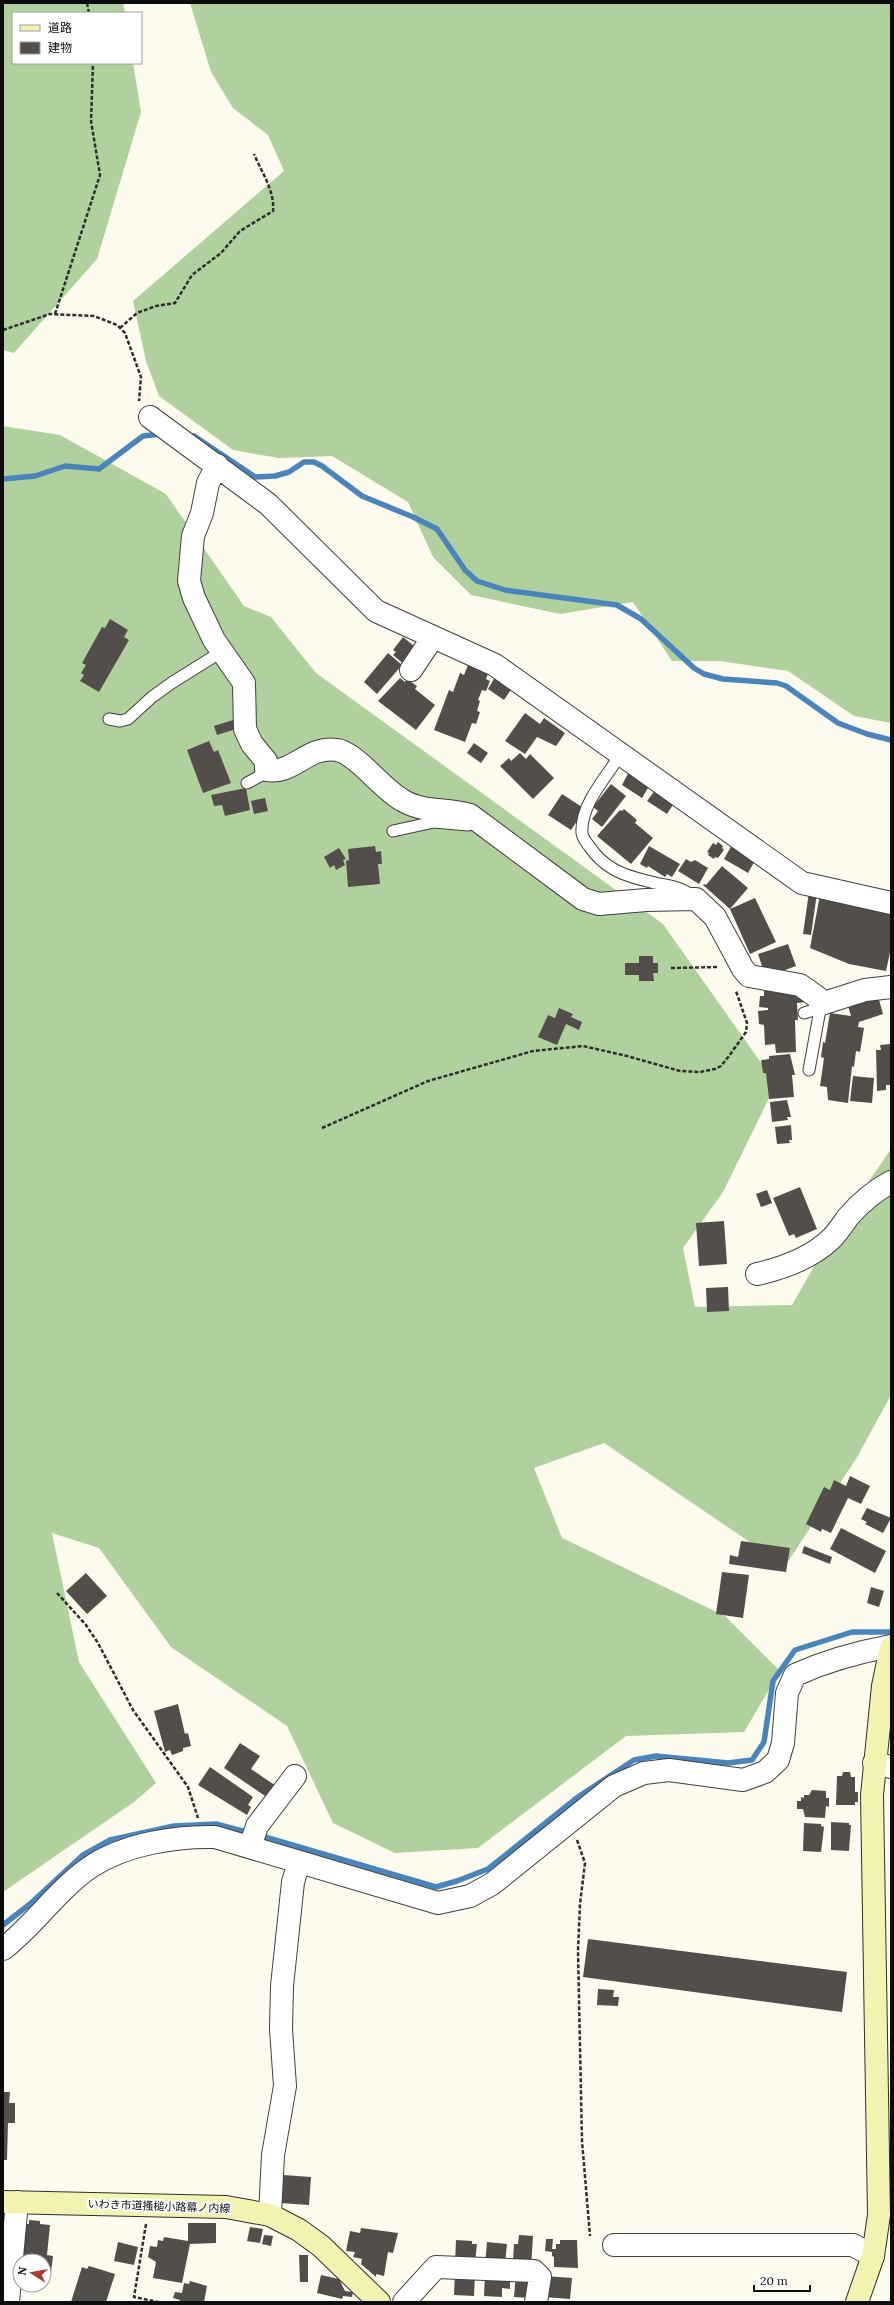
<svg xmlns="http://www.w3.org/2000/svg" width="894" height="2305" viewBox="0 0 894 2305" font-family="Lora,'Noto Sans JP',serif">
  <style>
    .forest { fill: #b0d19d }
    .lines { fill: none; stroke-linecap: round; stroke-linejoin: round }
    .stream { stroke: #4985bb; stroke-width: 5.5 }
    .building { fill: #534e4a }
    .lane-casing { stroke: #3f3f3f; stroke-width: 13 }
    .street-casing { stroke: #3f3f3f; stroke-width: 24 }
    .secondary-casing { stroke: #2e2e2e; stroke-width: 24 }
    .path { stroke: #2e2e2e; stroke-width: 2.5; stroke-dasharray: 4 2; stroke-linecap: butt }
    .lane { stroke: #fff; stroke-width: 11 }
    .street { stroke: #fff; stroke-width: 22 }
    .secondary { stroke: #f4f2b0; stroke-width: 22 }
    .labels { text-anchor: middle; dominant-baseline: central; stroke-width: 4; stroke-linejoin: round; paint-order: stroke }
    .street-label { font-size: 11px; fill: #0c0c0c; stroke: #fff }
  </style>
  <rect width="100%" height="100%" fill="#fdfbed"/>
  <path class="forest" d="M3,3h120l2,10h-112v50h120l8,49 -44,147 -83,94 -11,-3z
    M190,3h701v720l-37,-7 -66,-45 -68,-10h-48l-39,-59 -73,12 -89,-19 -38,-38 -25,-55 -76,-46 -53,2 -46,-8 -74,-54 -13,-35 -13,-60 151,-130 -16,-36 -35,-27 -22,-36z
    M3,426l57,9 106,59 78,112 27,11 45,56 347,251 113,160 -53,108 -40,56 12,59 97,-2 40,-70 59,-86v246l-35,64 -71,107 -181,-123 -70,25 28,70 163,78 55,55 -36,61 -118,4 -148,112 -83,5 -62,-30 -46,-97 -116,-79 -72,-99 -47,-15 27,129 77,121 -22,19 -131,90z"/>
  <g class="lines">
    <path class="stream" d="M194,436l61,41 20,-1 14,-4 15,-10h10l8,4 40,30 51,21 24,12 28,41 12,11 28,9 112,15 24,14 53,49 10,6 19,5 54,4 9,3 52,37 29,11 24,6
      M3,479l32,-3 30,-10 34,3 44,-33 18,-2
      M258,1835l178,52 21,-6 31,-12 90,-72 56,-37 22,-4 72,7 24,-3 12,-18 9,-61 22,-31 57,-18h39
      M3,1925l27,-21 53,-49 27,-15 64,-14 42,-2 34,9"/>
  </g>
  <path class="building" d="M110,619l18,11 -4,7 5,3 -30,52 -19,-11 4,-6 -3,-2 5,-8 -4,-2 20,-36 3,1z
    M403,637l16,13 -14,15 -12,-10 3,-3 -3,-2z
    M388,653l14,12 -25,29 -13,-12z
    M468,665l20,8 -2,6 4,2 -4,10 -4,-1 -4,10 2,1 -3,10 3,1 -4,12 -4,-1 -7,19 -31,-12 15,-40 4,2 7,-19 4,2z
    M495,677l17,11 -8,12 -16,-11z
    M400,678l5,4 2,-3 10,7 -2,3 20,16 -19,25 -38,-29z
    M525,713l15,11 4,-6 21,15 -9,13 -19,-9 -12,17 -20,-13z
    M233,720l3,9 -19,6 -3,-9z
    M209,741l5,11 4,-2 13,33 -28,10 -16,-43z
    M474,743l14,10 -7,10 -14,-10z
    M520,753l6,6 4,-5 24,24 -21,21 -33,-33 9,-8 2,3z
    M630,770l21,13 -9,15 -20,-13z
    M611,784l15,12 -24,31 -10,-8 6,-8 -5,-4z
    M246,788l4,22 -25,6 -3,-11 -8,1 -3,-11z
    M656,789l18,14 -7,11 -20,-13z
    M562,794l23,15 -14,21 -23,-15z
    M265,798l3,13 -14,3 -3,-13z
    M624,809l13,11 -2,3 18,15 -22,26 -34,-28 23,-26 2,1z
    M718,842l5,4 -1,2 2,2 -6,8 -3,-1 -1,2 -6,-4 1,-2 -2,-1 6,-9 3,2z
    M733,843l24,14 -9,16 -24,-14z
    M375,846l1,6 5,-1 1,13h-4l2,20 -32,3 -2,-26 3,-1 -1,-11z
    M649,846l31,18 -8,13 -5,-3 -2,3 -17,-11 -1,2 -7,-4z
    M339,848l7,11 -3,1 2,5 -9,5 -2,-5 -4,3 -6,-11z
    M686,859l5,3 4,-2 13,8 -9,16 -21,-13z
    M722,866l26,22 -18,21 -27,-24 1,-1 2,1z
    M809,892l8,1 -6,42 -8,-1z
    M820,895l71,14v39l-5,23 -37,-7 -39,-16z
    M755,898l21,44 -26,12 -20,-45z
    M788,944l8,22 -19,7 -13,-1 -6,-18z
    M639,956h14v7h5v10h-5l1,8h-15v-6h-14v-12h14z
    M790,990l11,2 5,10 -9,1 1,17h-3l1,32 -20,1 -1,-9 -10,1 -1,-20 -5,-1 -1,-13 10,-1v-2l-9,-1 1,-11h4v-5z
    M878,996l5,18 -24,8 -1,5 6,1 -4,24 -4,-1 -2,16 -2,-1 -4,37 -20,-3 -1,-13 -7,-1 4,-28 -3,-1 2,-15 2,1 5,-30 21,3 -3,-10z
    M559,1008l14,6 -2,3 11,5 -3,8 -13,-6 -9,21 -19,-8 10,-22 7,3z
    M891,1044v41h-5v5l-9,1 -1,-41h5l-1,-5z
    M790,1054l5,21h-3l2,22 -25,2 -3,-26h-3l-2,-13 8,-1v-3z
    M853,1076l21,2 -2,25 -22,-2z
    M787,1100l4,17h-4l1,3 -16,2 -2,-20z
    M791,1125l1,15h-3l1,3 -13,1 -2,-17z
    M800,1187l17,42 -21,9 -2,-4 -5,2 -16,-38z
    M767,1190l5,13 -11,4 -5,-13z
    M724,1221l3,43 -28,2 -3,-43z
    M728,1287l1,24 -22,1 -1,-24z
    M850,1476l20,10 -9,18 -13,-6 -17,35 -9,-4 -1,3 -15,-8 18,-37 6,3 4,-10 12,6z
    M867,1508l24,10 -8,15 -18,-9 2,-2 -6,-3z
    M841,1528l45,23 -11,22 -45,-24z
    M741,1541l49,7 -4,24 -57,-8 1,-9 8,2z
    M804,1546l28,11 -2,7 -28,-11z
    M722,1572l27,3 -6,43 -27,-4z
    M86,1573l21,23 -20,18 -21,-23z
    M871,1587l13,4 -5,16 -12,-4z
    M178,1704l7,30 3,-1 3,13 -8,2v3l-11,4 -2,-5 -5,2 -11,-41z
    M240,1743l20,13 -9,13 28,19 -8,12 -47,-32z
    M210,1767l43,30 -5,8 3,2 -4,8 -49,-30z
    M843,1772h7l1,5h4v15h3v10h-3v3h-19l1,-29h5z
    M812,1790l14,1v7h3v9l-3,-1 -1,12 -20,-1 -2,-8h-6v-8h4v-4l3,1v-3h5z
    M831,1822l18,1v2h2l-2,26 -18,-1z
    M804,1823l17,1v2l3,1 -3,25 -18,-1z
    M588,1939l259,33 -5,40 -259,-35z
    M598,1989l16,1 -1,7h6l-1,9 -21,-1z
    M3,2092h7l-1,11h6v20h-7l-1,37h-4z
    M283,2175l28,2 -2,28 -29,-2z
    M29,2220l11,1v3l10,1 -3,30 6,1 -2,17 -7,-1v-11h-20v-4h-3l3,-33h5z
    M188,2223h28v20l-26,1 -8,39 -29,-5 3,-16 -8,-5 2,-11 7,1 1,-7 5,1 1,-4 24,4z
    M250,2227l13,2 -3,14 -13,-2z
    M361,2228l37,5 -5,20 -5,-1 -4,24 -8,-2v3l-15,-13 1,-5 -9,-2 2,-5 -9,-1 4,-20 10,2z
    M264,2235l9,1 -2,10 -9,-2z
    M519,2235l14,1 -2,32 -18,-8 1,-16h4z
    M546,2239h7l-1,10h4v-5h4v-4h17l1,28 -24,-1v-10l-2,-1v-4l-7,-1z
    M456,2240l16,1v3h5l-2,18 -20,3z
    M118,2242l20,5 -4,18 -20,-4z
    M487,2242l20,2 -2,19 -20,2z
    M299,2255h9v27h-8z
    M89,2266l26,8 -9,28h-35l11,-35 5,2z
    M455,2272l20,1 -1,23 -20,-1z
    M485,2273l25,1v15l-8,-1v9l-18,-1z
    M516,2273l16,2 -1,23 -17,-1z
    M321,2275l18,4 6,12 8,1 -1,5 -9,-1 -1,3 -25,-6z
    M545,2276l27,2 -2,21 -26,-2z
    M190,2281l17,5 -3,16h-25l1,-2 -7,-2 2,-6 7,1 2,-10 5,1z"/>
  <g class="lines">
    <defs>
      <path id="lane" d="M109,719l11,2 8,-2 24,-22 21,-15 48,-30
        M621,754c-14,22 -41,51 -39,79 0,4 4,9 7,13 15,22 33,29 58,35 17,5 32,4 45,15
        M247,783l13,-7 6,-6
        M393,831l41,-9 34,3
        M804,1013l13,-4 4,-5 -12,66"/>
      <path id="street" d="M150,417l118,87 108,107 119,54 307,218 89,20
        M217,465l-9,18 -6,30 -9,23 -4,45 5,17 20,42 30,43 1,46 7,15 14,17v9c28,5 41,-25 71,-20 18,2 45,39 65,50 21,13 46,8 68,15l113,84 16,5 47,-4 50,-1 19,18 28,52 6,7 51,9 17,12 4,7 44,-14 26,-3
        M411,670l22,-33
        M757,1274c27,-6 54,-16 74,-35 7,-7 12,-15 17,-22 13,-15 26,-26 43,-35
        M874,1763l17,4
        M250,1847l7,-21 38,-50
        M3,1949c21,-16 38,-37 57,-56 9,-9 21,-20 32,-27 34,-22 84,-30 123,-29l223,66 32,-7 22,-12 122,-98 30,-13 25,-3 74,10 22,-8 13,-12 5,-17 4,-50 8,-18c31,-14 63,-23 96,-29
        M270,2215l3,-60 12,-69 -4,-57 1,-43 11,-104 6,-20
        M614,2245h239l20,11
        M8,2302l9,-100
        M404,2302l32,-35 98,4 6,6 -4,25"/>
      <path id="secondary" d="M3,2202l223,5 44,8 29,15 22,16 58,56
        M857,2302l16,-46 6,-41 -7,-420 11,-109 8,-38"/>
    </defs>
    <use href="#lane" class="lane-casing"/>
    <use href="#street" class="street-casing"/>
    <use href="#secondary" class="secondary-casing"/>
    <path class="path" d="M87,3l2,10
      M55,314l45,-139 -9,-54 2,-58
      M120,328l17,-15 19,-7 19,-3 17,-28 29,-22 19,-22 33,-20c2,-20 -12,-40 -19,-57
      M3,330l47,-16 44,2 23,9 8,8 16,44 -2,24
      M671,968l48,-1
      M322,1128l106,-47 105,-30 50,-5 44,10 53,15 20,1 15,-3 6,-3 8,-10 17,-24 1,-9 -11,-32
      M57,1593l29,32 12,18 35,67 55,77 10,31
      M577,1840l8,23 -5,41 -2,47 4,190 8,95
      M146,2224l-12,73 24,5"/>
    <use href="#lane" class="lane"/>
    <use href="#street" class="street"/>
    <use href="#secondary" class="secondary"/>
  </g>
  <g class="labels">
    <g class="street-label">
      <text transform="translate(159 2206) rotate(2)">いわき市道搔槌小路幕ノ内線</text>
    </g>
  </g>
  <rect width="894" height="2305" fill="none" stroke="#0c0c0c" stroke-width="8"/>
  <rect x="12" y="12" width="130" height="52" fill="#ffffff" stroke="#9e9e9e"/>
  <rect x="20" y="25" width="20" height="6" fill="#f4f2b0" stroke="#9e9e9e"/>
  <text x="48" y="32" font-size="12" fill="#0c0c0c">道路</text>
  <rect x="20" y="42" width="20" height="12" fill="#534e4a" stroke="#9e9e9e"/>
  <text x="48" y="52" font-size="12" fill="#0c0c0c">建物</text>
  <g transform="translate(32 2273) rotate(281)"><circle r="19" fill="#ffffff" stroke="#9e9e9e"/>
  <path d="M0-3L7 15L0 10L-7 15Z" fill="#a93a37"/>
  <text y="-6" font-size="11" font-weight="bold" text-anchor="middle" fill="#0c0c0c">N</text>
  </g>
  <path d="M754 2285v6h56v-6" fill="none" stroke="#0c0c0c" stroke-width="2"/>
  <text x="760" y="2285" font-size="12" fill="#0c0c0c" stroke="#ffffff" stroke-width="3" paint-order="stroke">20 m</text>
</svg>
